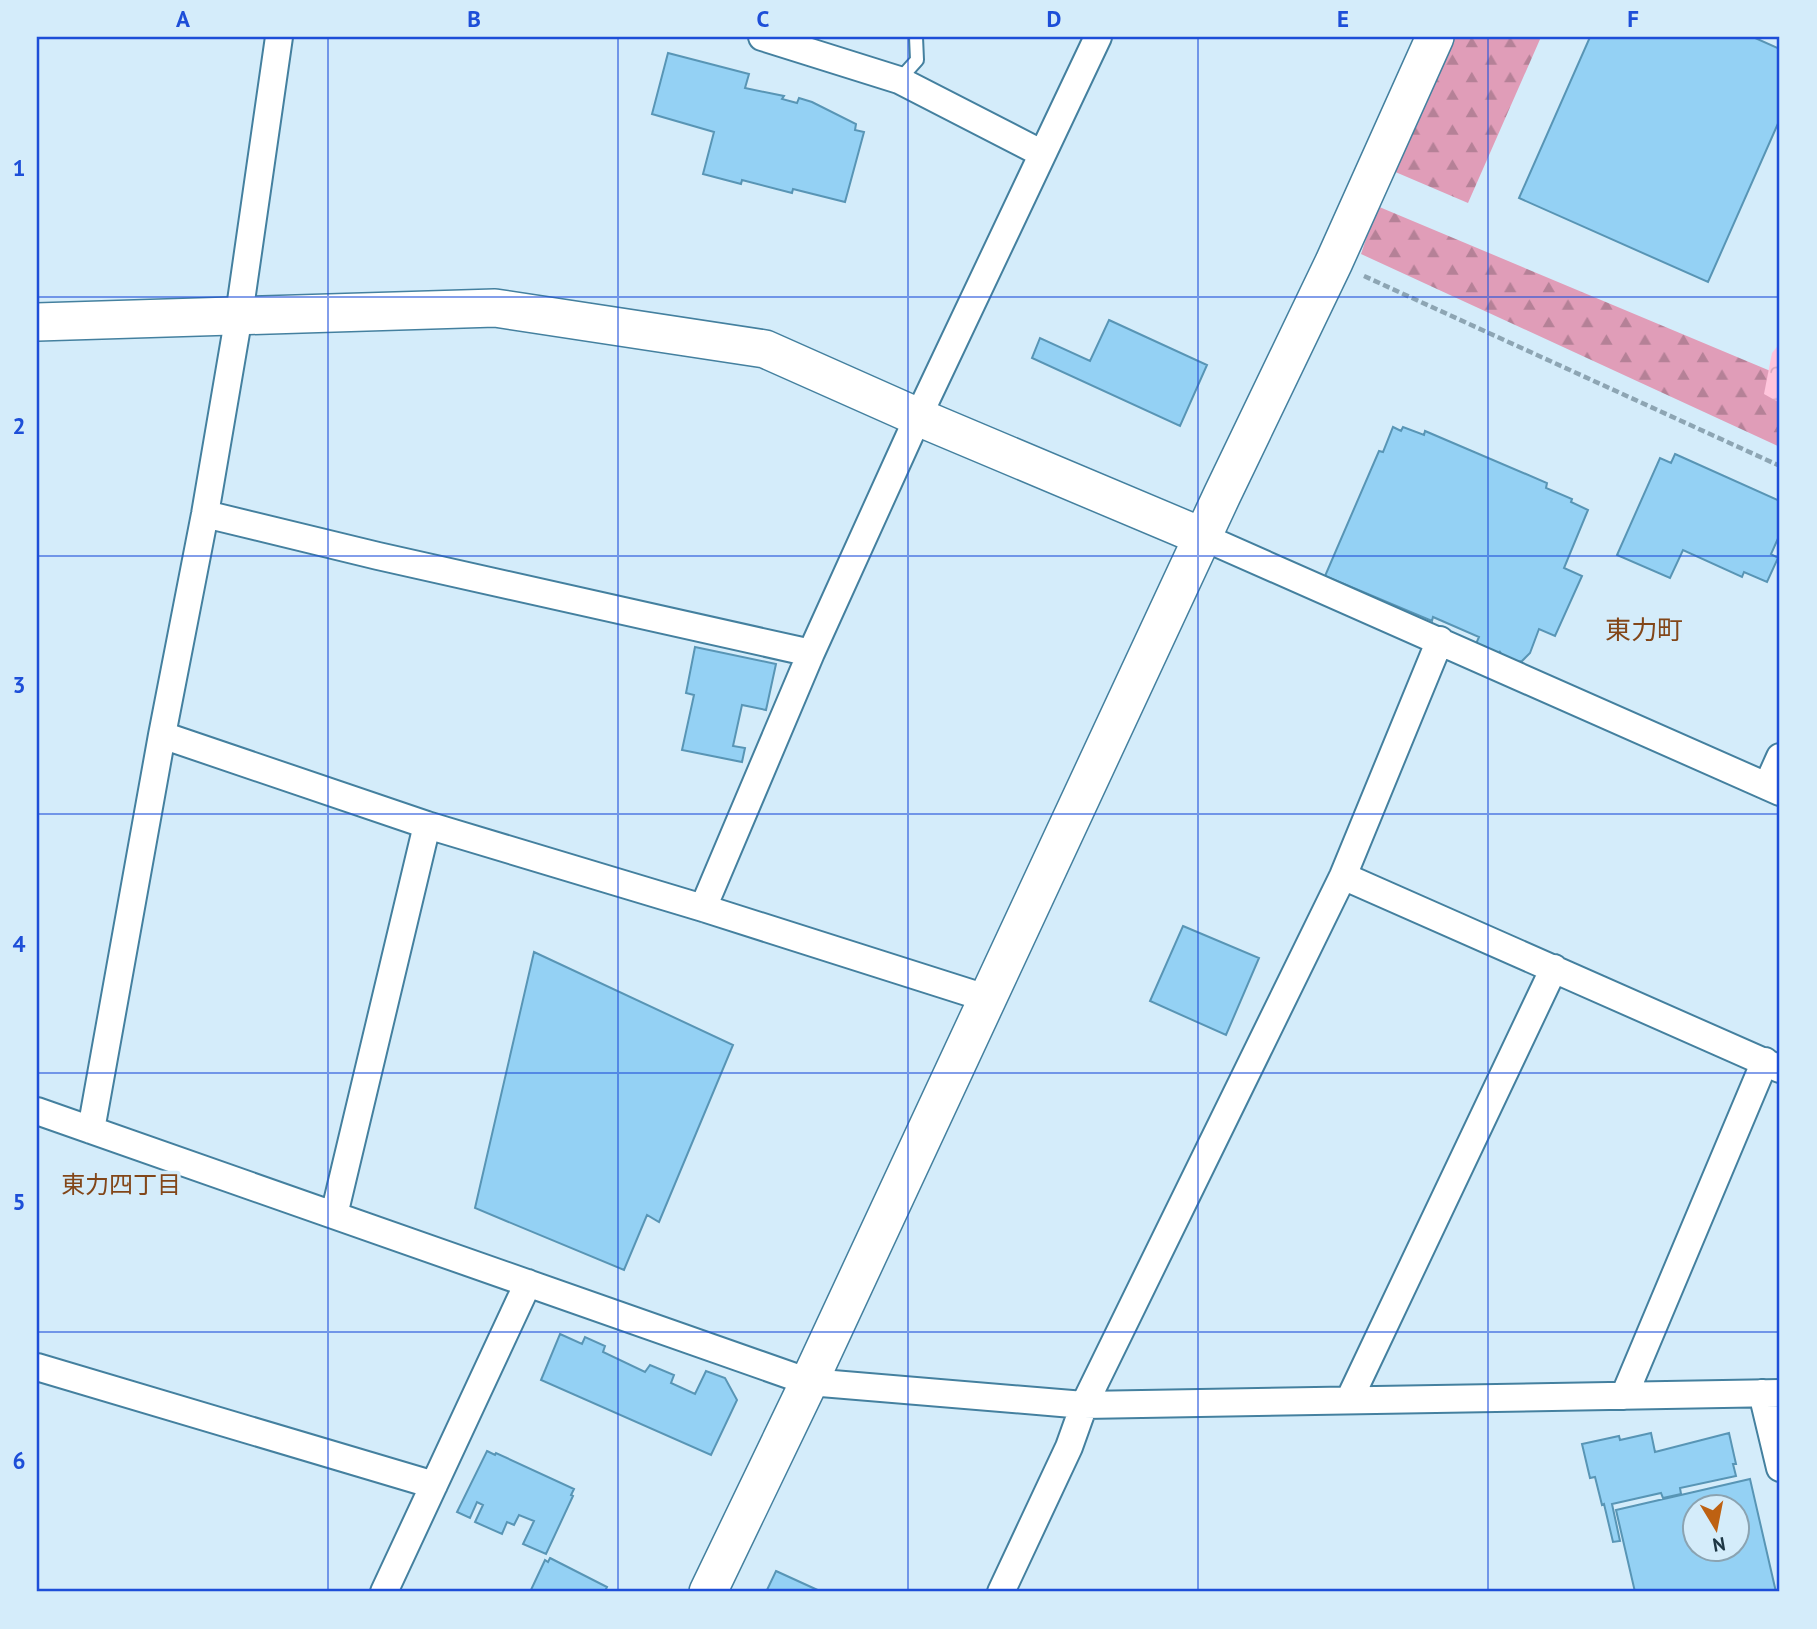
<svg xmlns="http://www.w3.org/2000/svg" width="1817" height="1629" viewBox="0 0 1817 1629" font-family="'PT Sans','Noto Sans JP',sans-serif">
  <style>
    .forest { fill: url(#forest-firs) }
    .park { fill: url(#park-crowns) }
    .building { fill: #94d1f4; stroke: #5895b5; stroke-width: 2; fill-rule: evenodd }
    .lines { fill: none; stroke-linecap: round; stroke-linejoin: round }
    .lane-casing { stroke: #44809f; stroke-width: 16 }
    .street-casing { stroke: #44809f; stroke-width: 30 }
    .secondary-casing { stroke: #44809f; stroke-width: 40 }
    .path { stroke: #8da5b3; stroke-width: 4.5; stroke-dasharray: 7 3.5; stroke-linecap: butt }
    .lane { stroke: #fff; stroke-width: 12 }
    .street { stroke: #fff; stroke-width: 26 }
    .secondary { stroke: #fff; stroke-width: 37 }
    .grid { fill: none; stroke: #1d4ed8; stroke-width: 2; stroke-opacity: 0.55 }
    .labels { text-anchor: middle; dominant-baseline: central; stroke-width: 7; stroke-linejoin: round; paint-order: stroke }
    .neighbourhood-label { font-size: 24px; fill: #824619; stroke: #d4ecfa }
    .quarter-label { font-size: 26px; fill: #824619; stroke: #d4ecfa }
    .neatline { fill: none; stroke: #1d4ed8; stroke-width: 2.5 }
    .grid-label { font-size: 23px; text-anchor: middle; font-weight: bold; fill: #1d4ed8 }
  </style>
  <defs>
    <pattern id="forest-firs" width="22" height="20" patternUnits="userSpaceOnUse" patternTransform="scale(1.75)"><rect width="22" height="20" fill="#e09db8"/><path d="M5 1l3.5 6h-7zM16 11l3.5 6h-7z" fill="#b58197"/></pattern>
    <pattern id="park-crowns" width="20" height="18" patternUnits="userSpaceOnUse" patternTransform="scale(1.75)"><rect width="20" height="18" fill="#ffc5dc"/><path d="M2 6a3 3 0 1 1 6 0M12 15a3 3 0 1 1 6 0" fill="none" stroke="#daaabe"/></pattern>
  </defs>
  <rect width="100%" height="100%" fill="#d4ecfa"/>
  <path class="forest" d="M1452,37h89l-73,166 -75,-32z
    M1377,206l403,169v72l-419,-193z"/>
  <path class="park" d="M1780,343v60l-16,-9 8,-41z"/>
  <path class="building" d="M1590,37h163l27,12v70l-72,163 -189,-84z
    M668,53l81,21 -4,14 39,8 -2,3 15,4 2,-5 13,4 44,22 -1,6 9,2 -19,70 -52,-13 -1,4 -50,-13 -1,4 -38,-10 11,-42 -62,-18z
    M1109,320l98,45 -27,61 -148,-68 8,-20 50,23z
    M1393,427l8,4 2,-4 21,8 1,-4 122,52 -1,5 26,11 -1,3 17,8 -24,58 18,8 -27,60 -16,-7 -9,24 -8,8 -14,3 -8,-12 -6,13 -23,-10 8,-18 -46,-20 -1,4 -107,-45 54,-125 4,1z
    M1675,454l105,47v33l-9,20 7,4 -11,24 -23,-10 -2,5 -59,-27 -13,28 -53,-23 43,-97 11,5z
    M695,647l81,17 -10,46 -24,-5 -9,41 12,2 -3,14 -60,-12 12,-55 -8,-2z
    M1183,926l76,32 -33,77 -76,-34z
    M534,952l199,93 -74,177 -12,-7 -23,55 -149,-62z
    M560,1334l22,10 3,-7 20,9 -2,6 42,20 5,-7 24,10 -3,8 24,11 11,-23 19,7 12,22 -26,55 -170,-75z
    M1651,1433l4,19 74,-19 7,31h-3l3,12 -56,12 1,6 -18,4 -2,-5 -49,11 8,37 -7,1 -9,-38 -2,1 -7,-28 -5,1 -8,-34 37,-8 1,4z
    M487,1451l8,4 1,-2 78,36 -3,6 2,1 -27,58 -23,-10 11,-23 -15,-6 -5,10 -7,-3 -5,12 -27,-12 8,-17 -6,-3 -7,16 -13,-6z
    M1750,1479l26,113h-141l-19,-82zM1694,1506h42v42h-42z
    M550,1558l57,29 -2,4 3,1h-78l15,-32 3,2z
    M776,1571l46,21h-56z"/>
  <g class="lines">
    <defs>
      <path id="lane" d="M899,80l18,-20 -1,-23"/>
      <path id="street" d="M762,37l137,43 142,73
        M205,514l173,42 433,97
        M1203,537l577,255
        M162,735l265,90 276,83 283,90
        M1767,786l13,-29
        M1343,876l437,193
        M703,908l108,-255 107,-236 180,-380
        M37,1111l772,271 275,23 696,-12
        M91,1130l71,-395 43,-221 34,-199 40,-278
        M334,1215l93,-390
        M37,1367l397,118
        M1762,1393l18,75
        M1624,1396l141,-335
        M1349,1400l205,-432
        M384,1592l144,-309
        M1001,1592l68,-145 15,-42 259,-529 97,-236"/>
      <path id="secondary" d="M37,322l458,-14 270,41 153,68 285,120
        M708,1592l101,-210 413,-887 112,-233 101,-225"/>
    </defs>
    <use href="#lane" class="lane-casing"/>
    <use href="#street" class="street-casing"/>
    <use href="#secondary" class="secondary-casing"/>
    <path class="path" d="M1364,276l416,190"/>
    <use href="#lane" class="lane"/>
    <use href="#street" class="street"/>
    <use href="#secondary" class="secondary"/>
  </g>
  <path class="grid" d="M328,37v1555M618,37v1555M908,37v1555M1198,37v1555M1488,37v1555M37,297h1743M37,556h1743M37,814h1743M37,1073h1743M37,1332h1743"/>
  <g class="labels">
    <g class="neighbourhood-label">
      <text x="121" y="1184">東力四丁目</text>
    </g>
    <g class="quarter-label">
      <text x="1644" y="629">東力町</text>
    </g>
  </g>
  <rect width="1817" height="1629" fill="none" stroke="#d4ecfa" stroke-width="77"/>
  <g transform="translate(1716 1528) rotate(170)"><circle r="33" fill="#d4ecfa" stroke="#8ba3b1" stroke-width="2"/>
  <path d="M0-5L12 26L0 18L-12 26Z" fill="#be6112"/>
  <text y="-10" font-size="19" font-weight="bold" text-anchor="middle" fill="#1d3644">N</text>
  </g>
  <rect x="38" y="38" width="1740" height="1552" class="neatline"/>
  <g class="grid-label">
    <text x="183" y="27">A</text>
    <text x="474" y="27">B</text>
    <text x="763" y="27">C</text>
    <text x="1054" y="27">D</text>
    <text x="1343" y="27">E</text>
    <text x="1633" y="27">F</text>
    <text x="19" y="176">1</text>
    <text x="19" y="434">2</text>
    <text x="19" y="693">3</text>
    <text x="19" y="952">4</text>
    <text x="19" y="1210">5</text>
    <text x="19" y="1469">6</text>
  </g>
</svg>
